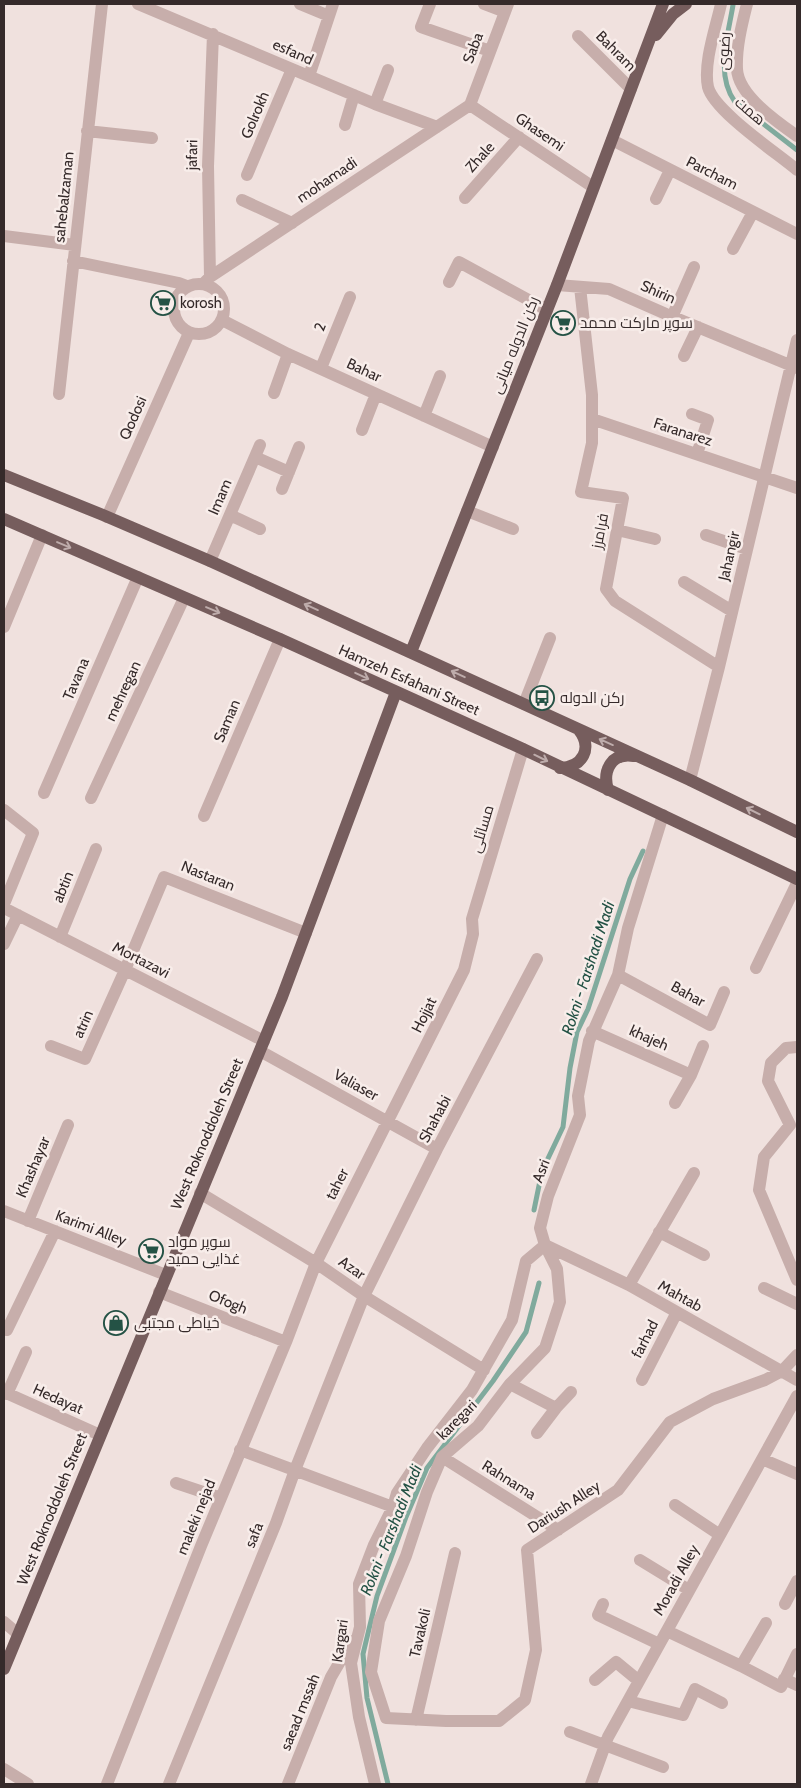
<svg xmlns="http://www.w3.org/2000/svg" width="801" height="1788" viewBox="0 0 801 1788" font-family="Cabin,Cairo,sans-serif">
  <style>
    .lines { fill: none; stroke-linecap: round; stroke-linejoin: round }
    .stream { stroke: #80aa9d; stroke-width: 5 }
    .minor { stroke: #c7aeab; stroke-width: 12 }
    .major { stroke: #765d5d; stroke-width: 12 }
    .oneway { stroke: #beacab }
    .labels { text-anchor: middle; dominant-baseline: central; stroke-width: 5; stroke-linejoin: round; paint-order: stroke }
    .street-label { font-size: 15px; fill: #352a2a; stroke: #f8edea }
    .poi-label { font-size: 15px; fill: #352a2a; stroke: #f8edea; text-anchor: start }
    .water-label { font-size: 16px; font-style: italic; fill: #245245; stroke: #f8edea }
  </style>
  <rect width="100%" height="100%" fill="#f0e1de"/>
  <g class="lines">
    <path class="stream" d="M733,5c-5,31 -18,70 2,97l62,48
      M534,1210l8,-39 21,-44 7,-59 7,-36 11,-23 42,-130 13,-28
      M388,1784l-21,-86 -4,-44 14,-58 29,-79 21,-49 66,-87 33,-49 13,-49"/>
    <path class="minor" d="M138,4l237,100 62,23
      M300,4l29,12
      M430,4l-9,23 69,24
      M484,4l21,8
      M721,4c-5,23 -18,59 -13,83 6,24 69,66 89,83
      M747,4c-5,20 -11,43 -10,65 1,26 40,53 60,67
      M578,36l53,53
      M309,76l24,-72
      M375,104l13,-34
      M470,105l123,82
      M470,105l38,-101
      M345,125l9,-30
      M87,131l65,7
      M612,140l185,94
      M247,175l45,-106
      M465,198l54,-61
      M656,199l14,-29
      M242,200l50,23
      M4,236l71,9
      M733,249l20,-37
      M73,261l106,22 8,3
      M210,277l-2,-111 5,-132
      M449,282l10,-20 88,48
      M174 309a25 25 0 1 1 50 0a25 25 0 1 1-50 0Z
      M203,284l7,-7 260,-172
      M557,285l52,4 57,25 131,54
      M580,287l12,108v48l-11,49 42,6 -17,91 9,12 104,66
      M672,317l22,-50
      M222,320l66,34 205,93
      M684,356l14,-29
      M321,368l29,-71
      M274,393l14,-39
      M59,394l43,-390
      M692,414l16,6 -11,34
      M424,416l16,-40
      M592,419l205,69
      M362,430l14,-36
      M255,457l34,15
      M282,489l17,-42
      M467,511l46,18
      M230,515l30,14
      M107,517l82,-184
      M617,530l38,9
      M706,535l41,14
      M210,561l50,-116
      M684,582l48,29
      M4,627l38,-92
      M524,704l26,-66
      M690,780l29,-113 78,-327
      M44,793l94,-216
      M91,798l93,-200
      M4,810l29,23 -29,71
      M204,816l76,-177
      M4,908l260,133
      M60,937l36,-88
      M4,944l14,-29
      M756,968l41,-85
      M618,975l92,50 14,-33
      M592,1031l99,44
      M51,1046l34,13 40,-89 39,-93 142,56
      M797,1047l-11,1 -15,15 -3,18 22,44 -26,32 -5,33 38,90
      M260,1051l177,98
      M675,1103l16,-28 12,-29
      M200,1193l116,70 48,33 120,74
      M4,1211l162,64
      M28,1221l40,-96
      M659,1232l45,23
      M545,1245l12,24 3,33 -15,46 -35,36 -32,42 -36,31 -15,35 -21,64 -27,65 -8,51 15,46 60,3h53l26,-21 11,-50 -9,-100 91,-60 52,-68 43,-23 52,-19 17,-9 15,-16
      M545,1245l84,40 168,95
      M629,1285l65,-112
      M764,1288l33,16
      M159,1292l127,50
      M7,1330l48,-99
      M642,1380l35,-68
      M510,1384l46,24
      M4,1392l96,43
      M7,1394l19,-42
      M537,1433l19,-25 15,-16
      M240,1450l153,57
      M442,1457l116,73
      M762,1459l35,15
      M176,1483l45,15
      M675,1505l45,30
      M640,1560l49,30
      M603,1604l-5,11 61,29
      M785,1604l12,-23
      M4,1622l14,12
      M667,1631l74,35 40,21 16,-33
      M741,1666l25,-43
      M784,1679l13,6
      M595,1680l21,-18 23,19
      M628,1701l55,14 12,-26 27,14
      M416,1720l39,-167
      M570,1732l93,35
      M4,1769l24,15
      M107,1784l94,-238 85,-204 30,-79 148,-293 9,-36 -1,-15 51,-170
      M169,1784l107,-261 19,-53 69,-174 73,-147 100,-190
      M288,1784l43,-107 21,-36
      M375,1784l-16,-67 -8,-54 9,-36 -1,-43 15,-39 19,-38 4,-14 30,-45 45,-58 40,-70 14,-59 19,-16 -5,-17 8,-32 32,-81 -2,-19 11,-55 29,-66 10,-47 35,-113
      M591,1784l17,-47 189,-341"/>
    <path class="major" d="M656,35l17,-21 13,-10
      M4,475l99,40 107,46 480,219 107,52
      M4,519l276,120 243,110 274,130
      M411,652l146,-367 106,-281
      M560,768c23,-1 33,-20 19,-38
      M608,790c-6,-20 4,-38 26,-34
      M4,1669l278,-672 114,-305"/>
  </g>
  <defs><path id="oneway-shaft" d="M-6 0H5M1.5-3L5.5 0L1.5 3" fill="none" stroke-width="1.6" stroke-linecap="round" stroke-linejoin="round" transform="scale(1.25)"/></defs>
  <g class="oneway">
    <use href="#oneway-shaft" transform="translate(64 545) rotate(23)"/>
    <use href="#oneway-shaft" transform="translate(311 607) rotate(-156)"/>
    <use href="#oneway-shaft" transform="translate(213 610) rotate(23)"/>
    <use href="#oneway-shaft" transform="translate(458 674) rotate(-155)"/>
    <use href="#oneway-shaft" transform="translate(362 676) rotate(25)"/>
    <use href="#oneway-shaft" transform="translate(606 742) rotate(-156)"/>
    <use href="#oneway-shaft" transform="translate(541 758) rotate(26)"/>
    <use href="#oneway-shaft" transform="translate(753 811) rotate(-154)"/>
  </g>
  <defs>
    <symbol id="supermarket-ring" viewBox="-11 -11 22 22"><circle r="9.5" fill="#f8edea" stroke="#245245" stroke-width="1.5"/><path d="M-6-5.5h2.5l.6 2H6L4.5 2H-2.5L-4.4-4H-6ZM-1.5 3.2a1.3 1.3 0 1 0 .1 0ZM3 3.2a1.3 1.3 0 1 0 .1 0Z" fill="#245245"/></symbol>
    <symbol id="bus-ring" viewBox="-11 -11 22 22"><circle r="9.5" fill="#f8edea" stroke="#245245" stroke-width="1.5"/><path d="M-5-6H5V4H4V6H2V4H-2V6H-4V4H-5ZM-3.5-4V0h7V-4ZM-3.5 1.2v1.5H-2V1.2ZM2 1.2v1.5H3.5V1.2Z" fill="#245245"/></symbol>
    <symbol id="shop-ring" viewBox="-11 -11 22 22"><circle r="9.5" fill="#f8edea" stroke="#245245" stroke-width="1.5"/><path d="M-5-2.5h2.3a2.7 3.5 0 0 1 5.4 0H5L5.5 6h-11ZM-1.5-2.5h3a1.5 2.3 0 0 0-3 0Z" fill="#245245"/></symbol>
  </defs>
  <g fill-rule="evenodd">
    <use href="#supermarket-ring" x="149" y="289" width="28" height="28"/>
    <use href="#supermarket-ring" x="549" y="309" width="28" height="28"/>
    <use href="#bus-ring" x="528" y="684" width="28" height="28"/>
    <use href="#supermarket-ring" x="137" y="1237" width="28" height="28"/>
    <use href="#shop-ring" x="102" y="1309" width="28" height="28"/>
  </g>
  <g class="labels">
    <g class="street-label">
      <text transform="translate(473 48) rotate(-69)">Saba</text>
      <text transform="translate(616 51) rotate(45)">Bahram</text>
      <text transform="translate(724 51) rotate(-87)">رضوی</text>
      <text transform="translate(293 52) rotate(24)">esfand</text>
      <text transform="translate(750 111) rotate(40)">همت</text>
      <text transform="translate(255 115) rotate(-67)">Golrokh</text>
      <text transform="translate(540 132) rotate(34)">Ghasemi</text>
      <text transform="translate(192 155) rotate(-89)">jafari</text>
      <text transform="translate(480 157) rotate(-48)">Zhale</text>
      <text transform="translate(712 173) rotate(27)">Parcham</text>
      <text transform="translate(327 180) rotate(-34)">mohamadi</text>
      <text transform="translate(64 197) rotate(-84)">sahebalzaman</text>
      <text transform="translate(658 292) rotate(24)">Shirin</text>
      <text transform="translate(320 327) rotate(-68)">2</text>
      <text transform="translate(515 345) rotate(-68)">رکن الدوله میانی</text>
      <text transform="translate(364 370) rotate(25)">Bahar</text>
      <text transform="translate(133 418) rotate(-66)">Qodosi</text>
      <text transform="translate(683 432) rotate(18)">Faranarez</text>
      <text transform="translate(220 497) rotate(-67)">Imam</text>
      <text transform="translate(600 531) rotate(-79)">فرامرز</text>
      <text transform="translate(729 556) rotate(-77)">Jahangir</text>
      <text transform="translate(76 679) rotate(-67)">Tavana</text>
      <text transform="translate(409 680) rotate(24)">Hamzeh Esfahani Street</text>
      <text transform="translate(123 691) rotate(-65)">mehregan</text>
      <text transform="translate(227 721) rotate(-67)">Saman</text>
      <text transform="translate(482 829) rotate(-73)">مسائلی</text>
      <text transform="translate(208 876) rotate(22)">Nastaran</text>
      <text transform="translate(63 887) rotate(-68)">abtin</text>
      <text transform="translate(141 960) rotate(27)">Mortazavi</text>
      <text transform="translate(688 994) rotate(29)">Bahar</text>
      <text transform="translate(424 1015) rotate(-64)">Hojjat</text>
      <text transform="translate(83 1024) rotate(-66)">atrin</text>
      <text transform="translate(649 1038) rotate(24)">khajeh</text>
      <text transform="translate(356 1085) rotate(29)">Valiaser</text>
      <text transform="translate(435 1119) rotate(-62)">Shahabi</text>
      <text transform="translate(207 1134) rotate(-67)">West Roknoddoleh Street</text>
      <text transform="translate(33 1167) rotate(-67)">Khashayar</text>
      <text transform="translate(541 1171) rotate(-69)">Asri</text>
      <text transform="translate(337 1184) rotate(-63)">taher</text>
      <text transform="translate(91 1228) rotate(21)">Karimi Alley</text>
      <text transform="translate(352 1268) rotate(35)">Azar</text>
      <text transform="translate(680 1296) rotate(29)">Mahtab</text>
      <text transform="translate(228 1302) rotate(22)">Ofogh</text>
      <text transform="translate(645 1339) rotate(-63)">farhad</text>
      <text transform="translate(58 1399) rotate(24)">Hedayat</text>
      <text transform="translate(457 1420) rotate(-45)">karegari</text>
      <text transform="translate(509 1480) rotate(32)">Rahnama</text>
      <text transform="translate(564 1507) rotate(-33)">Dariush Alley</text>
      <text transform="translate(52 1509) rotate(-68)">West Roknoddoleh Street</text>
      <text transform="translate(196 1517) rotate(-68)">maleki nejad</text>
      <text transform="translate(254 1535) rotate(-68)">safa</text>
      <text transform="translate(676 1580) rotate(-61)">Moradi Alley</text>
      <text transform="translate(420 1633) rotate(-77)">Tavakoli</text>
      <text transform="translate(340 1641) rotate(-82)">Kargari</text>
      <text transform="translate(300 1712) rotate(-68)">saead mssah</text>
    </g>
    <g class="poi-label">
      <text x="180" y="303">korosh</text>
      <text x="580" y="323">سوپر مارکت محمد</text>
      <text x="560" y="698">رکن الدوله</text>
      <text x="168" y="1242">سوپر مواد<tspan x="168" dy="17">غذایی حمید</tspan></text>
      <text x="134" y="1323">خیاطی مجتبی</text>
    </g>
    <g class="water-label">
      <text transform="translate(588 968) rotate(-72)">Rokni - Farshadi Madi</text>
      <text transform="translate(391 1530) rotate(-68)">Rokni - Farshadi Madi</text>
    </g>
  </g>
  <rect width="801" height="1788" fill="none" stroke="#352a2a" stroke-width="10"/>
</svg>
